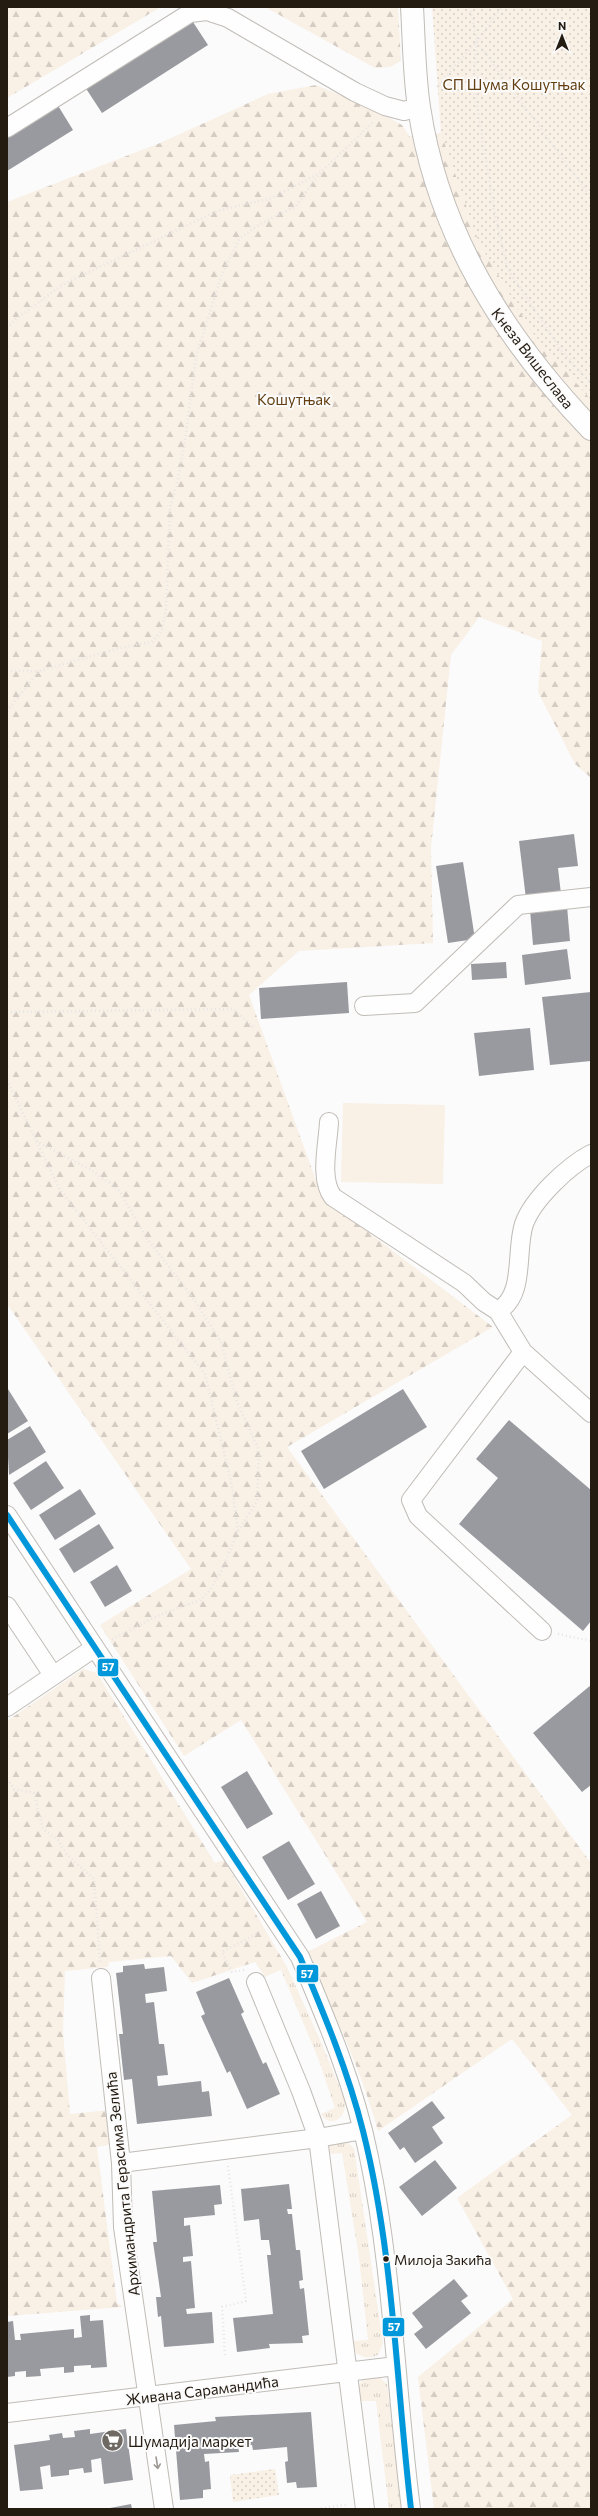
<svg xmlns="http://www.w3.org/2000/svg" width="598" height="2516" viewBox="0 0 598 2516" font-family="Commissioner,sans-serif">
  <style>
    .grass { fill: url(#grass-tufts) }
    .forest { fill: url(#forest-firs) }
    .park { fill: url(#park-dots) }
    .garden { fill: #f9f0e6 }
    .building { fill: #999a9f }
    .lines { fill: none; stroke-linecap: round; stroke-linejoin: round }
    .minor-casing { stroke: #c0bcb7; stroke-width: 20 }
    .major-casing { stroke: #c0bcb7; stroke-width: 24 }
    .path { stroke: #e6e6e6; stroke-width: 2.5; stroke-dasharray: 1 3; stroke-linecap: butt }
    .minor { stroke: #fefefe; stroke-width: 18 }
    .major { stroke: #fefefe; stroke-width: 22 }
    .bus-1-casing { stroke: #fbfbfb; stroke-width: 9 }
    .bus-1 { stroke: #0098da; stroke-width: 6 }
    .oneway { stroke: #9c9893 }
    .bus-dot { fill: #241b11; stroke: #fbfbfb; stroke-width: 1.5 }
    .labels { text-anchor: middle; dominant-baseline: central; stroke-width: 4; stroke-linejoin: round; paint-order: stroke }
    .bus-label { font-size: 14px; fill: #241b11; stroke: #fbfbfb; text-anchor: start }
    .park-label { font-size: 15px; fill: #623e11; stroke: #fbfbfb }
    .street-label { font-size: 15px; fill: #241b11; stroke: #fbfbfb }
    .poi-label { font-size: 15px; fill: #241b11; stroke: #fbfbfb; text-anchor: start }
    .line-badge { stroke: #fbfbfb; stroke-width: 1.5 }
    .badge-label { font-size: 11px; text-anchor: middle; font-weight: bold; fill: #fff }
  </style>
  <defs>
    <pattern id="grass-tufts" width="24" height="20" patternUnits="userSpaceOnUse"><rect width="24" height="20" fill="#f9f0e6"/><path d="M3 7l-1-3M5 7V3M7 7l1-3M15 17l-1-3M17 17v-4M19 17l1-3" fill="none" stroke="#d5cdc4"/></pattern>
    <pattern id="forest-firs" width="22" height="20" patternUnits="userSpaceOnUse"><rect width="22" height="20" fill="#f9f0e6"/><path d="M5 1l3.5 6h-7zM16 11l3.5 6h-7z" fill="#d5cdc4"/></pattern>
    <pattern id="park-dots" width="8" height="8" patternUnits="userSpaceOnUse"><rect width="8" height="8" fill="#f9f0e6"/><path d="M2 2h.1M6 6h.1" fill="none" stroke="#d5cdc4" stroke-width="1.8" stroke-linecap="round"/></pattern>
  </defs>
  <rect width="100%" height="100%" fill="#fbfbfb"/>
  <path class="grass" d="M287,1967l34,75 24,59c2,17 -14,28 -24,13l14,-6 -17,-50 -37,-88z
    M344,2140l10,8 29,195 -5,12c-9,4 -14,3 -22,-2l-3,-12 15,-1 -9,-83 -17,-104 -12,1 -1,-8 3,-4z
    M378,2376l9,8 15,125h-13l-13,-108h-15l-3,-15 7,-9z"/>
  <path class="forest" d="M7,7h154l-154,91z
    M265,7h133l3,54 -11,6 -15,1z
    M591,7v771l-16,-14 -37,-72 4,-51 -63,-24 -28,38 -20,193 2,95 -134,8 -50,44 73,202 171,130 -206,120 304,416v646h-157l-16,-132 95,-78 -56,-101 115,-83 -60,-76 -134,92c-18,-65 -44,-118 -73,-178l62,-31 -126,-202 -57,36 -84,-131 91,-56 -184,-265v-1102l153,-59 108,-49 48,-9 56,23 30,17 8,12 30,-4z
    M83,1669l14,4 118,190 9,-3 63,107 -22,10 -10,-15 -63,21 -21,-27 -62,6 -1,5 -43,4 -2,62 7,81 40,-4 3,34 -16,3 20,156 6,4 -116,9v-595z"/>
  <path class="park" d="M432,7h159v393l-59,-68 -53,-89 -38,-110z
    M275,2469l4,26 -46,7 -3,-27z"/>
  <path class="garden" d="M343,1103l102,2 -2,79 -102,-2z"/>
  <path class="building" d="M191,19l17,26 -106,68 -17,-26z
    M57,104l16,26 -66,41v-36z
    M574,834l4,32 -20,2 3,26 -35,5 -7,-58z
    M463,862l12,77 -27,4 -12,-77z
    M567,906l3,35 -37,4 -3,-35z
    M567,949l4,30 -46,6 -3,-30z
    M506,962l1,16 -35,2 -1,-16z
    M347,982l2,31 -88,6 -2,-31z
    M591,992v69l-41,4 -8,-68z
    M530,1028l4,42 -55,6 -5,-43z
    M8,1389l20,32 -21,13v-44z
    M403,1389l24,38 -103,62 -23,-38z
    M509,1420l82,70v131l-8,10 -124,-107 39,-46 -22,-19z
    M30,1426l16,26 -37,23 -2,-35z
    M46,1461l18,27 -33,22 -18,-27z
    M80,1489l16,25 -41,26 -16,-25z
    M99,1524l15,24 -40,25 -15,-24z
    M117,1565l15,26 -27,16 -15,-25z
    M591,1685v100l-9,7 -49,-59z
    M247,1771l26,43 -26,15 -26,-42z
    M289,1841l26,43 -27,16 -26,-43z
    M321,1891l19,35 -24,13 -19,-35z
    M144,1964l1,5 19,-2 3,24 -22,3 1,9 8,-1 5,42h5l4,31 -11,1 1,10 43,-5 1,11 7,-1 3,25 -75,8 -5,-45 -8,1 -5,-46h4l-7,-61 7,-1v-6z
    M229,1978l15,34 -3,2 22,50 3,-2 14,32 -33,15 -17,-38 -3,2 -26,-57 4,-2 -9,-22z
    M432,2101l13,17 -13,9 11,16 -28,20 -11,-16 -4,3 -12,-17z
    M435,2160l22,28 -35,28 -23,-29z
    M289,2184l3,25h-5l1,5h4l4,36h4l3,30 -4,1 1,8 4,-1 5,47 -7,1 1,7 -34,1 1,4 -33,4 -4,-34 40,-4 -6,-59h4l-2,-15h-8l-2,-21 -15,2 -3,-32z
    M220,2185l2,19 -8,1 1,10 -31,3v8l6,-1 3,31 -10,1v5l8,-1 4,47 -9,1 1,5 25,-2 2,31 -50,4 -3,-31 -3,1 -2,-20h5l-8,-55h4l-5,-51z
    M454,2279l14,17 -7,5 10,12 -45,36 -12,-15 9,-7 -11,-14z
    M90,2315v6l13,-1 4,47 -16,1v-3l-17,1v6l-10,1v-6l-24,2 1,7 -15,1v-6l-11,1v4l-8,1v-55l6,-1 2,19h6l-1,-6 54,-5v9l8,-1 -2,-21z
    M311,2412l6,75 -20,1 -1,-6 -9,1 -2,-21 3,-1 -1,-14 -34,3 -1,-5 -14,1 1,6 -35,2 1,8 4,-1 2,28 -8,1v8l-23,2 -6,-75 42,-4 -1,-4z
    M90,2429v5l36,-5 7,51 -29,4 -3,-26 -10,2 1,12 -8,1 -1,-5 -14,2v5l-18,2 -1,-12 -10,2 3,22 -23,2 -6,-46 36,-5 -1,-5 13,-2 1,5 12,-1 -1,-6z
    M131,2504l1,5h-22v-1z"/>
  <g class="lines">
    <defs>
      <path id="minor" d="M7,128l183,-115 17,-2 21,7 127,74 30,14 19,5 15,-4
        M364,1006l51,-3 103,-98 73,-8
        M329,1122c-1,22 -10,57 4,75l131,86 20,19 14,9c28,-16 17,-60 26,-87 9,-25 44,-58 67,-70
        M498,1311l25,41
        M7,1515l293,442c28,66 55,130 69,200 24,114 27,237 42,352
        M7,1606l46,69
        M542,1631l-124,-115 -7,-16 112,-148 68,61
        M7,1707l87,-59
        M101,1978l20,185 2,64 41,282
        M256,1982l45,109 17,47 47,371
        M121,2163l197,-25 45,-8
        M7,2413l389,-47"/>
      <path id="major" d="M412,7c2,33 2,67 7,100 19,127 85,231 172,322"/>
    </defs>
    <use href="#minor" class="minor-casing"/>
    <use href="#major" class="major-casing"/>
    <path class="path" d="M470,7l7,34 -4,41 21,127 13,59 55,83 29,32
      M477,42l114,155
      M437,87l40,-46 25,-34
      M511,89l60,-5 20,-6
      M7,328l9,-9 46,-34 155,-74 55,-13 48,-25 54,-52
      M7,671h31
      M7,711l32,-40 81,-23 32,-6 10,-12 4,-21 4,-102 7,-23 8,-43 11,-85 26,-82 18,-36 20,-14 36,-18 24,-33
      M7,1012l226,-3 20,18
      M7,1080l53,110 145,184 26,107 7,50 -17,41 -12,19 -9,9 -43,16 -46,24
      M36,1141l55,29 27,19 28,48 49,64 26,41 16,60 22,48 -2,51 -19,30
      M558,1634l33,7
      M7,1779l7,10 20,4 9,36 15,11 9,15 27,24 6,83
      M244,1970l-12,2 -10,-20 40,-21
      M225,2355l-3,-48 24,-6 -18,-135
      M313,2509l33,-4"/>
    <use href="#minor" class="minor"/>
    <use href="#major" class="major"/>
    <defs>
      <path id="bus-1" d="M7,1515l293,442c24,57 48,114 63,174 31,123 33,252 48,378"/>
    </defs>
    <use href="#bus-1" class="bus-1-casing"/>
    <use href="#bus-1" class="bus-1"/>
  </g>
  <defs><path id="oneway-shaft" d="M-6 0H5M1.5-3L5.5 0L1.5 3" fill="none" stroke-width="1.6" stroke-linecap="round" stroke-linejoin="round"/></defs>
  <use class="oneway" href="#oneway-shaft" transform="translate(157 2463) rotate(81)"/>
  <defs>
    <symbol id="supermarket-disc" viewBox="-11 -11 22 22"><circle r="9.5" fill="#6f6963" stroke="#fbfbfb"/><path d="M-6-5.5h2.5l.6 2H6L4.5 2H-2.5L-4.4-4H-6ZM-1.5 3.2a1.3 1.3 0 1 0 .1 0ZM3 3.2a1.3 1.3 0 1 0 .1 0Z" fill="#fff"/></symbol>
  </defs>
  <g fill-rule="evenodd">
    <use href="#supermarket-disc" x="100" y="2428" width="25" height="25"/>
  </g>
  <circle class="bus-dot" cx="386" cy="2259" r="3.5"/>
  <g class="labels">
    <g class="bus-label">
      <text x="394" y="2259">Милоја Закића</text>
    </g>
    <g class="park-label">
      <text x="514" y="84">СП Шума Кошутњак</text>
      <text x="294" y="399">Кошутњак</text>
    </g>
    <g class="street-label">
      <text transform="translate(533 358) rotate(52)">Кнеза Вишеслава</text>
      <text transform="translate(122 2184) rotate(-96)">Архимандрита Герасима Зелића</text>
      <text transform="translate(202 2390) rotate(-7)">Живана Сарамандића</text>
    </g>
    <g class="poi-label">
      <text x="128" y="2441">Шумадија маркет</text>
    </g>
  </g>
  <g class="line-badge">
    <rect x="97" y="1658" width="22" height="19" rx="4" fill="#0098da"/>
    <rect x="296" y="1964" width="23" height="19" rx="4" fill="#0098da"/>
    <rect x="382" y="2317" width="23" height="20" rx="4" fill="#0098da"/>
  </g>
  <g class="badge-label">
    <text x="108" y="1671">57</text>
    <text x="307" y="1978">57</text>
    <text x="394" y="2331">57</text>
  </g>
  <rect width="598" height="2516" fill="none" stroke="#241b11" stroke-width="16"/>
  <g transform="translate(562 36)" stroke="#fbfbfb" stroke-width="3" paint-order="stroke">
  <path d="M0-3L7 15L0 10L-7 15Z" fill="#241b11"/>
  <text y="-6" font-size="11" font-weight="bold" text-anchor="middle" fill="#241b11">N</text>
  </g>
</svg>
